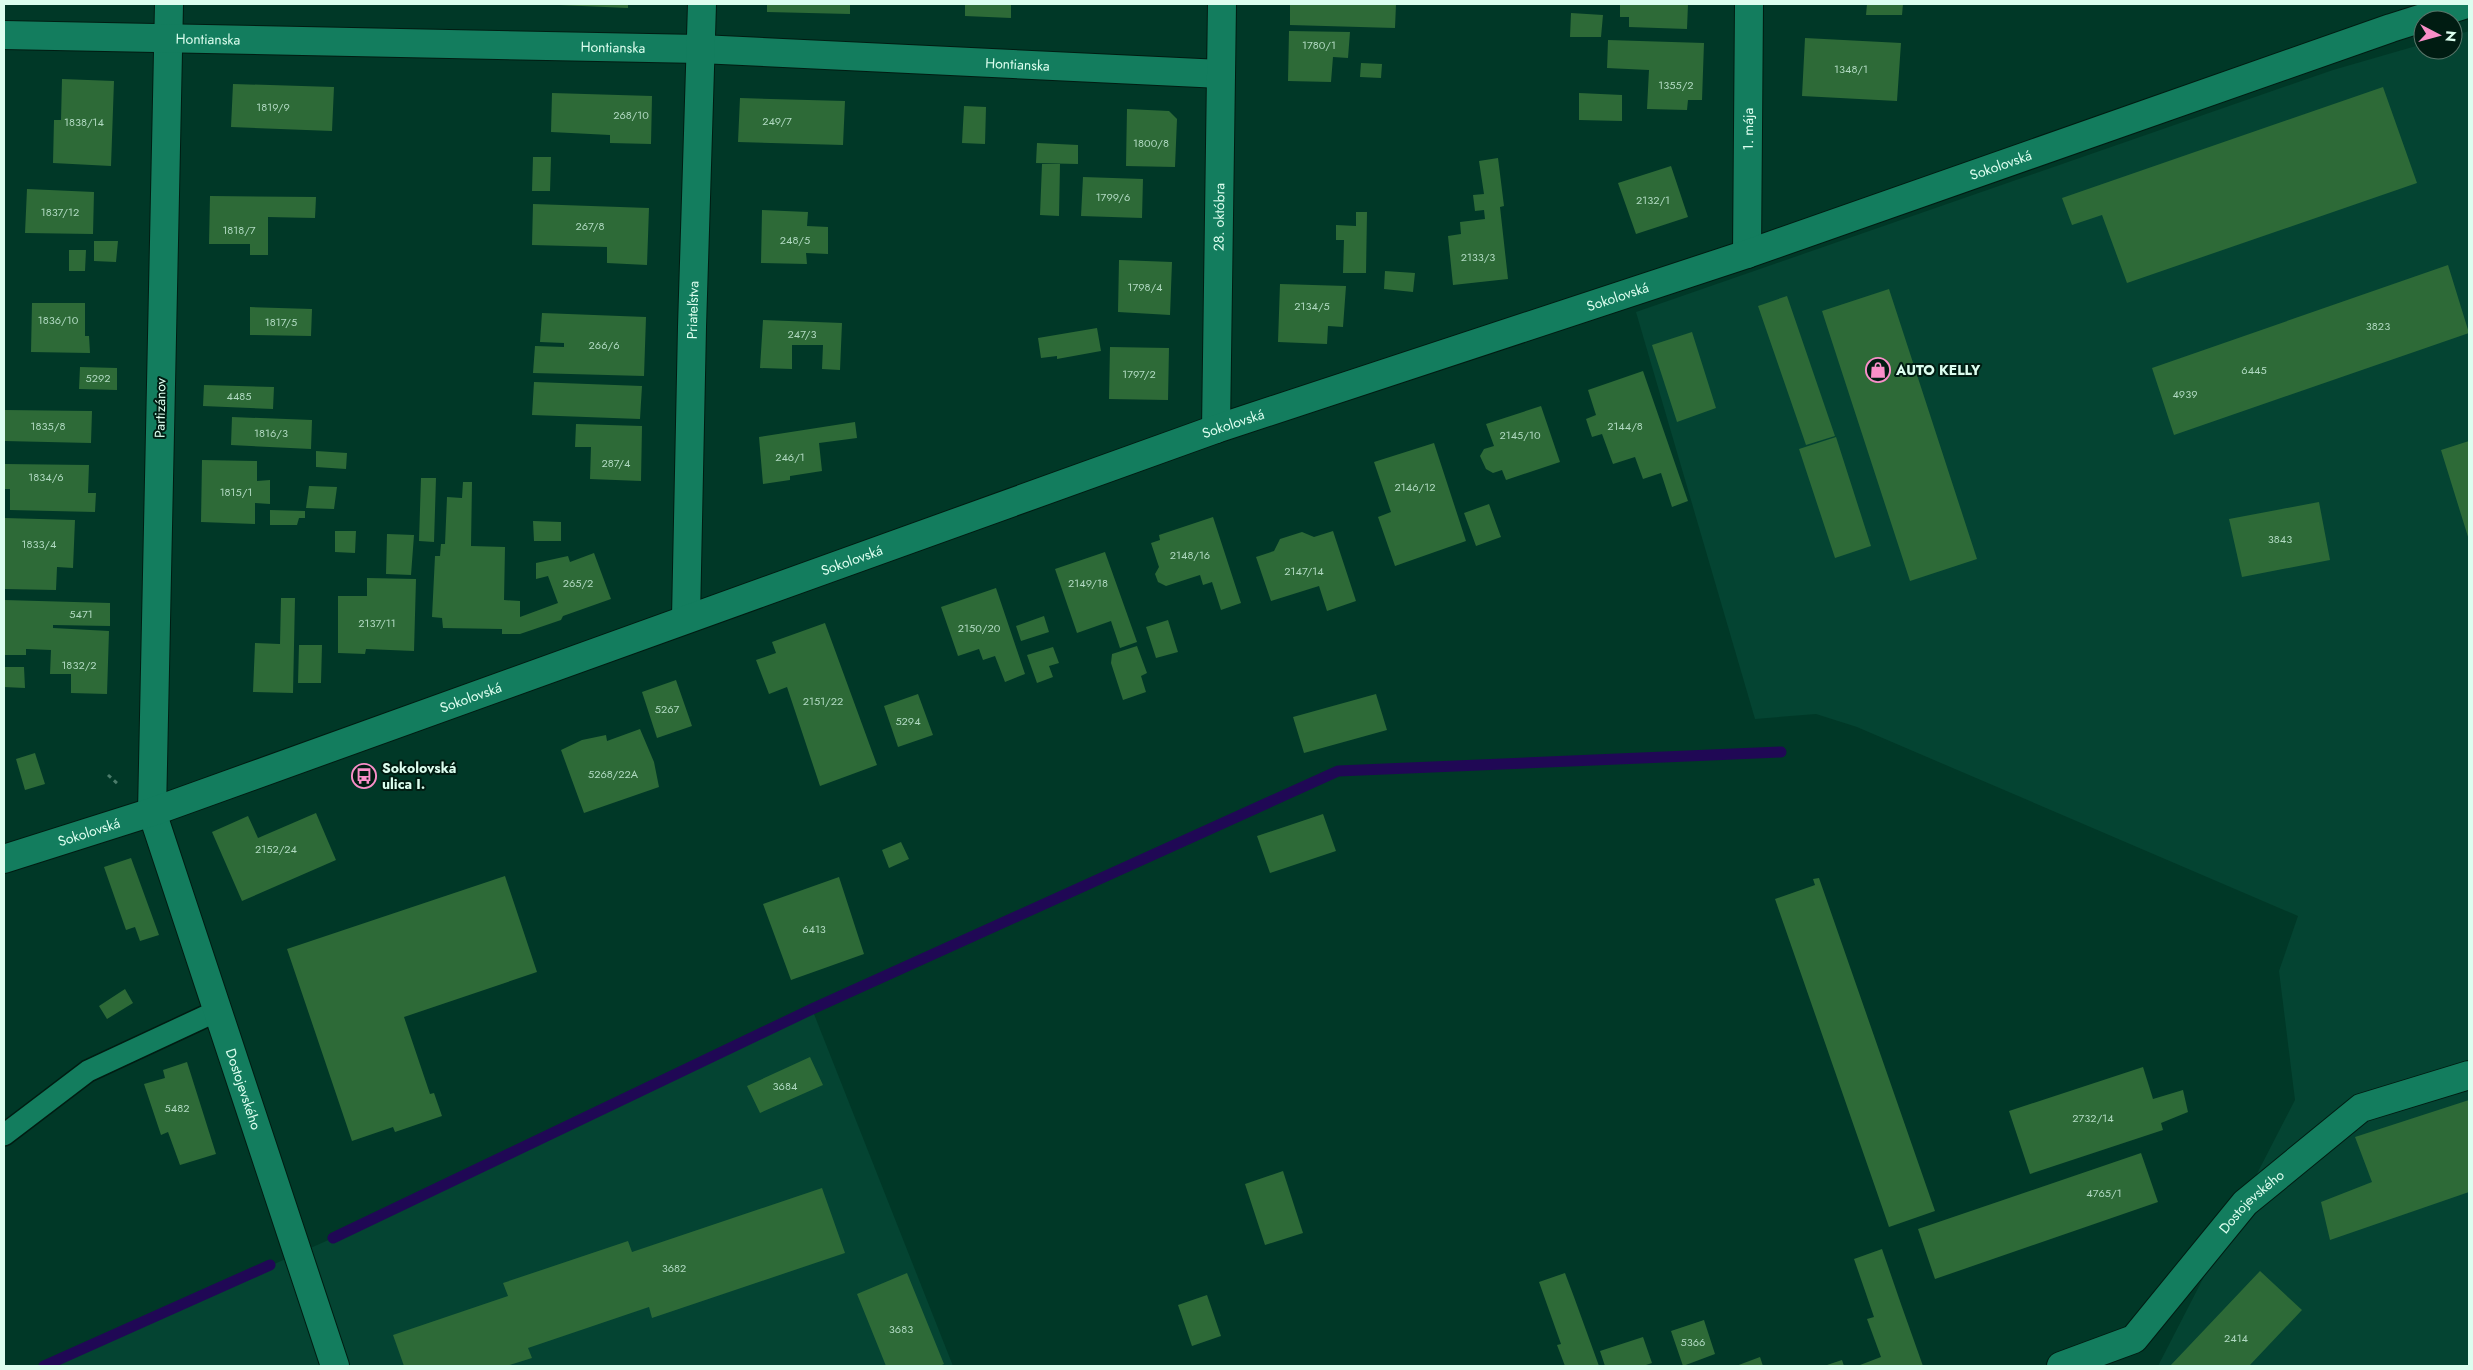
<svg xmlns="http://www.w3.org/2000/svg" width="2473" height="1370" viewBox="0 0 2473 1370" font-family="Jost,sans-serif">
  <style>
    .built { fill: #044432 }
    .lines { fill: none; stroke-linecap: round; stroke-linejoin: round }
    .stream { stroke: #200855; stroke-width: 11 }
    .building { fill: #2d6a37 }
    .service-casing { stroke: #001c12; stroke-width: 24 }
    .minor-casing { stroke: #001c12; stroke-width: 30 }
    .path { stroke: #4b7c6b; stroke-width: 3; stroke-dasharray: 4 4; stroke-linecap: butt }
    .service { stroke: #137d5e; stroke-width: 21 }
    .minor { stroke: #137d5e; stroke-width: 28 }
    .labels { text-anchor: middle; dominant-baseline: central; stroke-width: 4; stroke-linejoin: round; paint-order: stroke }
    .number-label { font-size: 11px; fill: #b0d9c1 }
    .street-label { font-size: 14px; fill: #dcfeef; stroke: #001c12 }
    .poi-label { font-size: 14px; font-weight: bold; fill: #dcfeef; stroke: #001c12; text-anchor: start }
  </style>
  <rect width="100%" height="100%" fill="#003827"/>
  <path class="built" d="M2469,31v1335h-311l137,-266 -16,-129 19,-55 -441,-189 -41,-13 -61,5 -119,-407 697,-242 90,-26v6h30v-14z
    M812,1009l141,357h-909l289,-128z"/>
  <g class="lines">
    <path class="stream" d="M333,1238l479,-229 526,-238 443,-19
      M44,1366l226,-101"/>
  </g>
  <path class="building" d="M559,4h69v4l-69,-3z
    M767,4h83v10l-83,-2z
    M965,4h46v14l-46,-2z
    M1290,4h106l-1,24 -105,-3z
    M1620,4h68l-1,25 -58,-2v-10h-9z
    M1867,4h36l-1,11h-36z
    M1571,13l32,2 -2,22h-31z
    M1289,31l61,1 -2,26 -15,-1 -2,25 -43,-1z
    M1805,38l96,5 -4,58 -95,-5z
    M1608,40l96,3 -2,57h-14l-1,10 -40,-1 2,-39 -42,-2z
    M1361,63l21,1 -1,14 -21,-1z
    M62,79l52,2 -3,85 -58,-3 1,-43h7z
    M233,84l101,3 -2,44 -101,-4z
    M2383,87l34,96 -290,100 -25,-68 -30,10 -10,-27z
    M552,93l100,3 -1,48 -41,-1v-8l-59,-3z
    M1579,93l43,2v26l-43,-1z
    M740,98l105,3 -2,44 -105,-3z
    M964,106l22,1 -1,37 -23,-1z
    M1127,109l42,2 8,8 -2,48 -49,-1z
    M1037,143l41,2v19l-42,-1z
    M533,157h18l-1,34h-18z
    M1498,158l6,48 -4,1 8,72 -55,6 -5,-49 13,-2 -1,-12 25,-3 -1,-9 -9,1 -2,-16 11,-1 -5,-33z
    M1042,164h18l-1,52 -19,-1z
    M1671,166l17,51 -52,17 -18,-51z
    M1083,177l60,2 -1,39 -61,-2z
    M27,189l67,3 -1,42 -68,-1z
    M210,196l106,1 -1,21 -47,-1v38h-18v-11h-41z
    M533,204l116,4 -2,57 -40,-2v-16l-75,-2z
    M762,210l46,2 -1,14 21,1v27l-22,-1 1,11 -46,-1z
    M1356,212h11l-1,61h-23l1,-33h-8v-15l20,1z
    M94,241h24l-2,21 -22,-1z
    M69,250h17l-1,21h-16z
    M1119,260l53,2 -2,53 -52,-3z
    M2448,265l21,68 -295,102 -22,-67z
    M1385,271l30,2 -2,19 -29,-3z
    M1280,284l66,2 -3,41 -15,-1 -1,18 -49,-2z
    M1889,289l88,270 -67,22 -88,-270z
    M1787,296l48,140 -29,9 -48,-139z
    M32,303h53v33h4l1,17 -59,-1z
    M250,307l62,2 -1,27 -61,-1z
    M542,313l104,4 -2,59 -111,-3 2,-27 29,1v-4l-24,-1z
    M763,320l79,3 -2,47 -18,-1 1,-24h-31v24l-32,-1z
    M1097,328l4,23 -44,8v-3l-16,2 -3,-20z
    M1692,332l24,76 -39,14 -25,-77z
    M1110,347l59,1 -1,52 -59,-1z
    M80,367l37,1v22l-38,-1z
    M1643,371l45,130 -16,6 -11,-34 -18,6 -8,-22 -22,7 -11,-30 -10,3 -6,-18 10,-4 -8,-25z
    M534,382l108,4 -2,33 -108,-4z
    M204,385l70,2 -1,22 -70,-3z
    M1541,406l19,56 -54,18 -4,-10 -9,3 -7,-4 -6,-13 4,-7 10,-3 -8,-22z
    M4,410l88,1 -1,32 -87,-2z
    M232,417l80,3 -1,29 -80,-4z
    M855,422l2,16 -38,5 3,28 -32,5v4l-27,4 -4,-47z
    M576,424l66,2 -1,55 -51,-2 1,-32h-16z
    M1836,437l35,109 -36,12 -36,-109z
    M2469,441v99l-28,-90z
    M1434,443l32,98 -71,25 -17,-49 13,-5 -17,-50z
    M316,451l31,2 -1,16 -30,-2z
    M202,460l55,1v20l13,-1v24l-15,-1v21l-54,-2z
    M4,464l85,1 -1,28h8l-1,19 -85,-2v-21h-6z
    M421,478h15l-2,64 -15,-1z
    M463,482h9l-1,64 34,1 -1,53 16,1v16l38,-14 -10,-27 -12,3v-16l32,-7 2,6 24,-9 17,46 -48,17 -2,4 -41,14h-18v-5l-59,-1 -1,-10 -10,-1 3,-61h5l1,-12h4l2,-47 15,1z
    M309,486l28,1 -3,22 -28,-1z
    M2319,502l11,58 -88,17 -13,-58z
    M1489,504l12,33 -25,9 -12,-33z
    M270,510l35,1v7h-6l-2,7h-27z
    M1213,517l28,86 -20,7 -9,-28 -9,3 -3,-10 -34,11 -8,-4 -3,-8 4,-7 -8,-24 9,-3 -1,-5z
    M4,518l71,2 -2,48 -16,-1 -1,23 -52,-1z
    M533,521l28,1v19h-27z
    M335,531h21l-1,22 -20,-1z
    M1333,531l23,70 -29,10 -8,-25 -48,15 -15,-44 18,-6 6,-12 22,-7 12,5z
    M387,534l27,1 -3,40 -25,-1z
    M1105,552l32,90 -17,6 -9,-27 -34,12 -22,-64z
    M367,578l49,1 -2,72 -48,-2 -1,5 -27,-1v-57h29z
    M996,588l29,86 -20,8 -10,-26 -12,4 -4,-11 -21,7 -17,-49z
    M281,598h14l-2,95 -40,-1 2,-49 25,1z
    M4,600l106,3v23l-57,-1v3l56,3 -2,63 -36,-1v-19h-21l1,-24 -25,-1v6h-22z
    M1044,616l5,16 -28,9 -5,-15z
    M1168,620l10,32 -22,6 -10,-31z
    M825,623l52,142 -57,21 -33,-99 -18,7 -13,-34 20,-7 -4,-11z
    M299,645h23l-1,38h-23z
    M1137,646l10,27 -6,3 5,16 -23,8 -12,-37 1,-9z
    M1053,647l6,16 -10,3 4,11 -16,6 -10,-28z
    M4,667h20l1,21 -21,-1z
    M676,680l16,46 -35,12 -15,-46z
    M918,694l15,41 -35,12 -14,-41z
    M1376,694l11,36 -83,23 -11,-36z
    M640,729l14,33 5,25 -75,26 -23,-63 21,-10 24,-5 1,6z
    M35,753l10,31 -20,6 -9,-31z
    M316,813l20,47 -94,41 -30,-69 36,-16 10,22z
    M1323,814l13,37 -66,22 -13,-37z
    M901,842l8,17 -20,9 -7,-18z
    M131,858l28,77 -19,6 -5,-14 -9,3 -22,-63z
    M505,876l32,96 -133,45 26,77 4,-1 8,23 -47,16 -2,-5 -41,14 -65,-192z
    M839,877l25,77 -73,26 -28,-76z
    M1819,878l116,333 -46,16 -114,-328 40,-14 -2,-6z
    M125,989l8,14 -26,16 -8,-13z
    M810,1057l13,28 -63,28 -13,-27z
    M187,1062l29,92 -36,11 -12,-33 -7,3 -17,-51 21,-6 -2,-8z
    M2143,1067l10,32 30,-9 5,22 -27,11 2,7 -133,44 -21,-63z
    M2469,1100v92l-139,48 -9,-38 51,-20 -17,-45z
    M2141,1153l17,49 -223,77 -17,-50z
    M1283,1171l20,62 -38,12 -20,-61z
    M822,1188l23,65 -193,65 -3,-11 -121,41 4,10 -26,8h-102l-11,-31 115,-39 -5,-13 125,-42 4,11z
    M1882,1249l20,58 21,59 -63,-1 21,-8 -14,-38 7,-2 -20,-58z
    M2260,1271l42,39 -53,56h-79z
    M907,1273l37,91 -4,2h-54l-29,-72z
    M1565,1273l9,24 25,69h-34l-8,-21 4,-1 -22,-62z
    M1207,1295l14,41 -29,10 -14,-41z
    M1704,1320l11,34 -32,12 -12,-35z
    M1643,1337l9,26 -9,3h-38l-5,-15z
    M1760,1357l3,9h-27z
    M1842,1360l2,6h-20z"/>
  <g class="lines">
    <defs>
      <path id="service" d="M4,1135l84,-64 131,-61"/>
      <g id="minor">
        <path id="s1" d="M169,4l-17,808 183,554"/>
        <path id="s2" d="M4,35l696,14 521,25"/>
        <path id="s3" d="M1747,254l2,-250"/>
        <path id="s4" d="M1216,429l6,-425"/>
        <path id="s5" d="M686,618l6,-291 10,-323"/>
        <path id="s6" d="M4,859l148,-47 1064,-383 531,-175 644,-226 76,-24"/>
        <path id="s7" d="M2061,1366l73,-27 111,-136 116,-95 108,-33"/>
      </g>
    </defs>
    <use href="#service" class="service-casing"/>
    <use href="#minor" class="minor-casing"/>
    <path class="path" d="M108,775l10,9"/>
    <use href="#service" class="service"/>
    <use href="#minor" class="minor"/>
  </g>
  <defs>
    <symbol id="shop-ring" viewBox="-11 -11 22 22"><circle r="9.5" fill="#001c12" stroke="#f98fc9" stroke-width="1.5"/><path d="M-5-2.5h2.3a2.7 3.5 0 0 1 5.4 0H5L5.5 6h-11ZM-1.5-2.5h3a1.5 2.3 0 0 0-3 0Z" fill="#f98fc9"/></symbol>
    <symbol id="bus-ring" viewBox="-11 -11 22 22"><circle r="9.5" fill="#001c12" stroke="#f98fc9" stroke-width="1.5"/><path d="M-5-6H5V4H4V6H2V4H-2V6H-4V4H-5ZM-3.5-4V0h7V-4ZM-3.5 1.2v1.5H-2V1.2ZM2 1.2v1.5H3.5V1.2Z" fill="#f98fc9"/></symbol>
  </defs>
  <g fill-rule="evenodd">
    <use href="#shop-ring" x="1864" y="356" width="28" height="28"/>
    <use href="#bus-ring" x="350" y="762" width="28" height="28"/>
  </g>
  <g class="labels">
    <g class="number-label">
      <text x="1319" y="45">1780/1</text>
      <text x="1851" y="69">1348/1</text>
      <text x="1676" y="85">1355/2</text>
      <text x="273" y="107">1819/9</text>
      <text x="631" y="115">268/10</text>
      <text x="777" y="121">249/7</text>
      <text x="84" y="122">1838/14</text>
      <text x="1151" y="143">1800/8</text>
      <text x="1113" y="197">1799/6</text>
      <text x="1653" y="200">2132/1</text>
      <text x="60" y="212">1837/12</text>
      <text x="590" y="226">267/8</text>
      <text x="239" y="230">1818/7</text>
      <text x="795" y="240">248/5</text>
      <text x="1478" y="257">2133/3</text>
      <text x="1145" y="287">1798/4</text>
      <text x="1312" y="306">2134/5</text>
      <text x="58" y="320">1836/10</text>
      <text x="281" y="322">1817/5</text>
      <text x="2378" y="326">3823</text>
      <text x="802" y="334">247/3</text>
      <text x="604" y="345">266/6</text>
      <text x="2254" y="370">6445</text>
      <text x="1139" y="374">1797/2</text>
      <text x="98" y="378">5292</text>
      <text x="2185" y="394">4939</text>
      <text x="239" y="396">4485</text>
      <text x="48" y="426">1835/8</text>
      <text x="1625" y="426">2144/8</text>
      <text x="271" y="433">1816/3</text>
      <text x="1520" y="435">2145/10</text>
      <text x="790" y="457">246/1</text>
      <text x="616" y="463">287/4</text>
      <text x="46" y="477">1834/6</text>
      <text x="1415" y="487">2146/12</text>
      <text x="236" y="492">1815/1</text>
      <text x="2280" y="539">3843</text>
      <text x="39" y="544">1833/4</text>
      <text x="1190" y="555">2148/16</text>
      <text x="1304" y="571">2147/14</text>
      <text x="578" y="583">265/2</text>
      <text x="1088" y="583">2149/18</text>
      <text x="81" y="614">5471</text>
      <text x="377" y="623">2137/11</text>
      <text x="979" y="628">2150/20</text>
      <text x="79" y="665">1832/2</text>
      <text x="823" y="701">2151/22</text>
      <text x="667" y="709">5267</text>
      <text x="908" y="721">5294</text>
      <text x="613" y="774">5268/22A</text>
      <text x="276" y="849">2152/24</text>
      <text x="814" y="929">6413</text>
      <text x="785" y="1086">3684</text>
      <text x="177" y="1108">5482</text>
      <text x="2093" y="1118">2732/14</text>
      <text x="2104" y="1193">4765/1</text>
      <text x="674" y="1268">3682</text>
      <text x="901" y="1329">3683</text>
      <text x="2236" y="1338">2414</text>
      <text x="1693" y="1342">5366</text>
    </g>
    <g class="street-label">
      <text stroke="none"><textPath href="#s2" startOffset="204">Hontianska</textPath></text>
      <text stroke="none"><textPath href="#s2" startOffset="609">Hontianska</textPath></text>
      <text stroke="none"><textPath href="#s2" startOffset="1014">Hontianska</textPath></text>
      <text stroke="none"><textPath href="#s3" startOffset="125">1. mája</textPath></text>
      <text stroke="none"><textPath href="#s6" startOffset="2114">Sokolovská</textPath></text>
      <text stroke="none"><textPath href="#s4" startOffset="212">28. októbra</textPath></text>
      <text stroke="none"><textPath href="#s6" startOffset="1709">Sokolovská</textPath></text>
      <text stroke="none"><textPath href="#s5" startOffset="308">Priateľstva</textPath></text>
      <text transform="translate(160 408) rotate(-89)">Partizánov</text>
      <text stroke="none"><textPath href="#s6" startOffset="1304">Sokolovská</textPath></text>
      <text stroke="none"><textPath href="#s6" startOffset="899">Sokolovská</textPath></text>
      <text stroke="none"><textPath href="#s6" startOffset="494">Sokolovská</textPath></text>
      <text stroke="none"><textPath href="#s6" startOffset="89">Sokolovská</textPath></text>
      <text stroke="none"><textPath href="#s1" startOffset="1100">Dostojevského</textPath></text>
      <text stroke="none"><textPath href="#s7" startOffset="259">Dostojevského</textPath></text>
    </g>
    <g class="poi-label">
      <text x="1896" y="370">AUTO KELLY</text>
      <text x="382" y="768">Sokolovská<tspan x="382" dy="16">ulica I.</tspan></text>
    </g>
  </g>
  <rect width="2473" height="1370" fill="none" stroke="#dcfeef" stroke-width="10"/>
  <g transform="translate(2438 35) rotate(96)"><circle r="24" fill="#001c12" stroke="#58766a"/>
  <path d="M0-4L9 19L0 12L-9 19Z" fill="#f98fc9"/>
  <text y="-8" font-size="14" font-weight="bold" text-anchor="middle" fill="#dcfeef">N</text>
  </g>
</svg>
